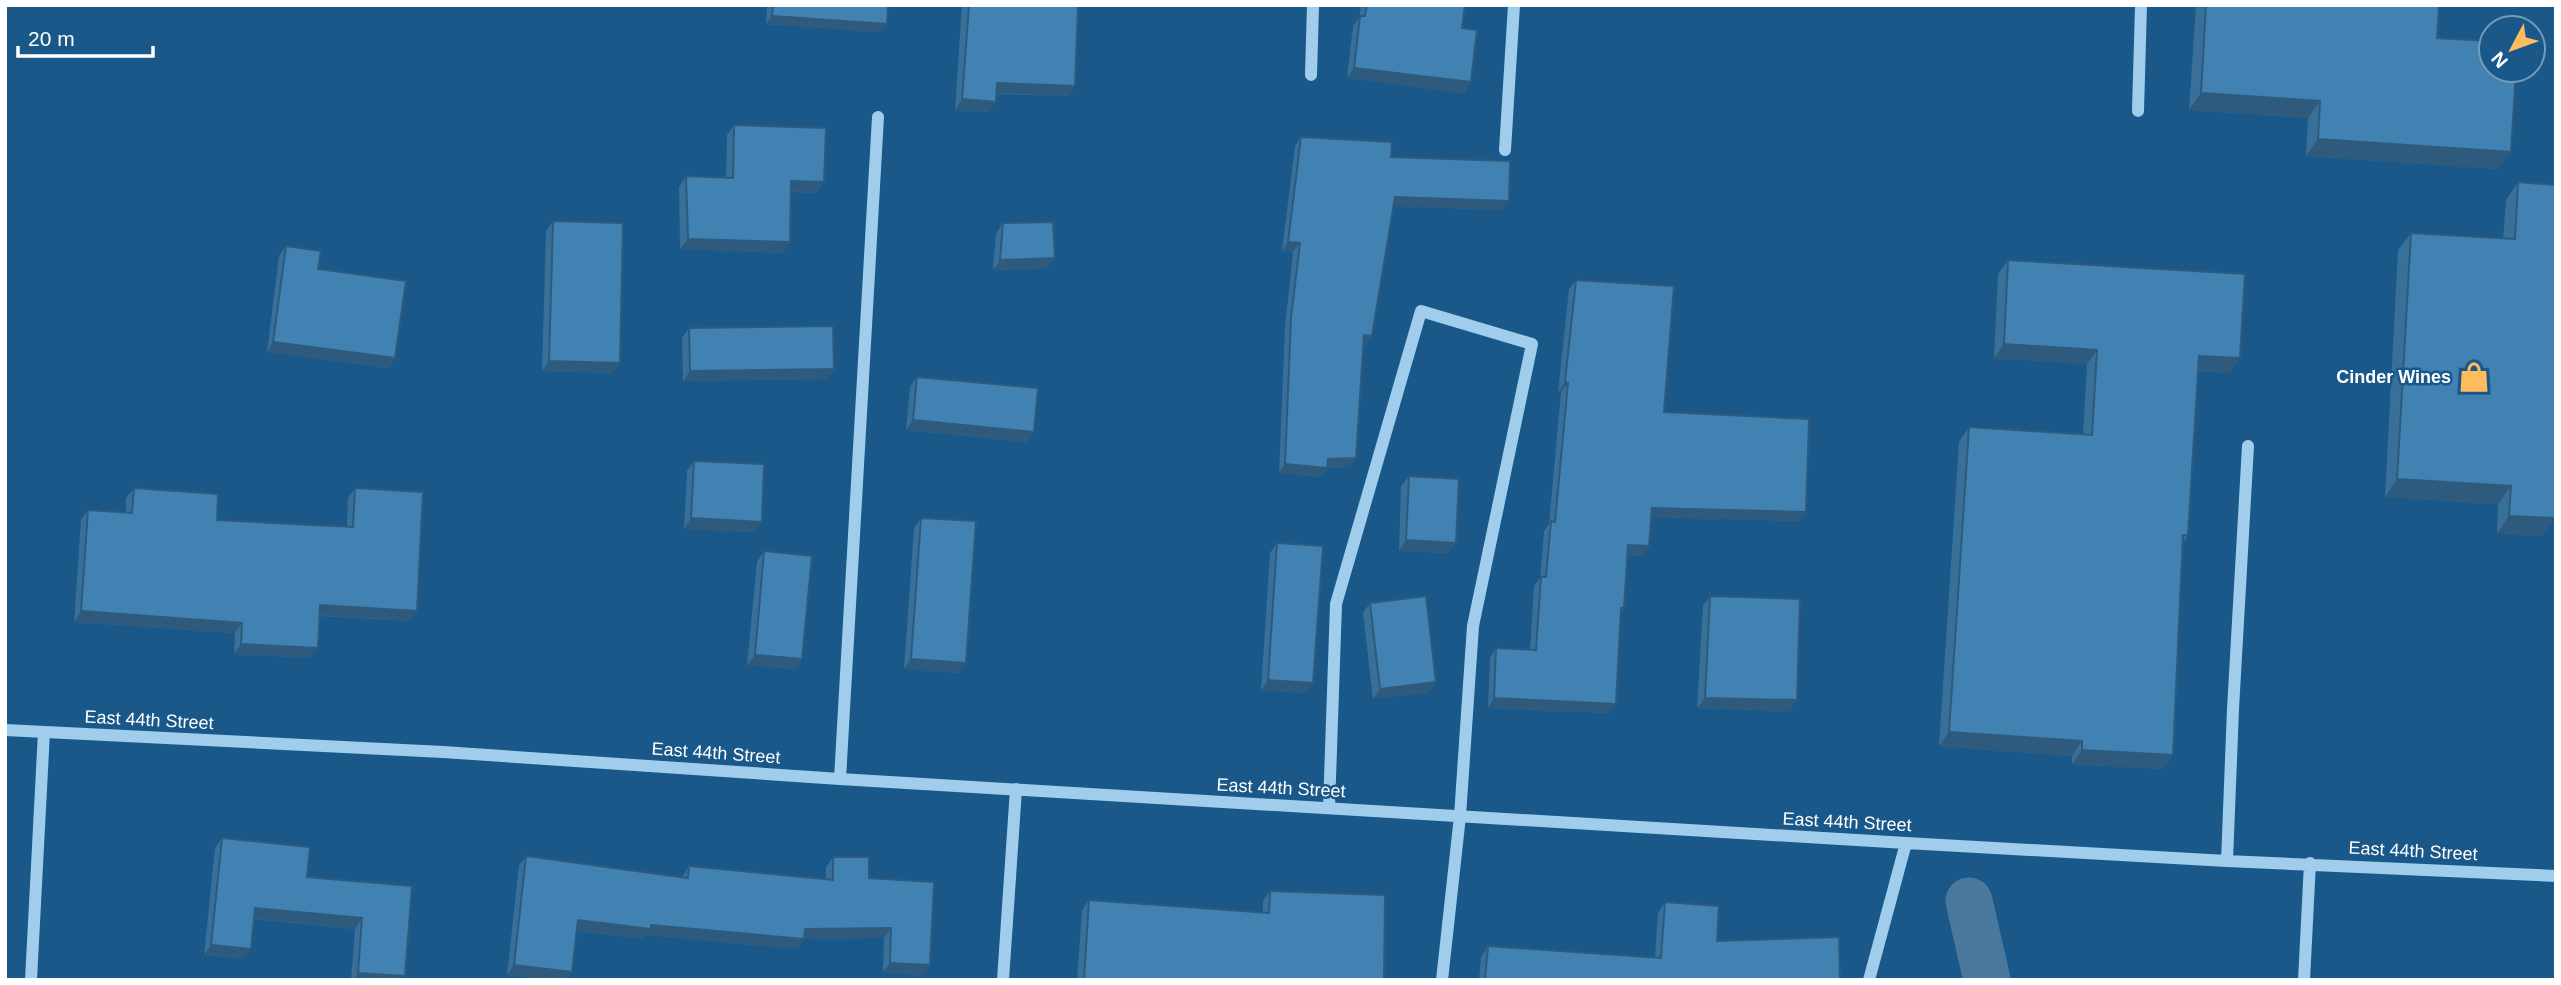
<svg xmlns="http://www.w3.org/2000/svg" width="2561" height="985" viewBox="0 0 2561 985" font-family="Helvetica,sans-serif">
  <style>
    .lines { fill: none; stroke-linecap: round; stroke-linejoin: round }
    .canal { stroke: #4b799d; stroke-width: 47 }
    .minor { stroke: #a1cded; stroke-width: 12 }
    .wall { fill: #387099 }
    .shaded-wall { fill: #2e5b7d }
    .building { fill: #4182b2; stroke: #2e5b7d; stroke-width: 2 }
    .labels { text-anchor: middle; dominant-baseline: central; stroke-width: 5; stroke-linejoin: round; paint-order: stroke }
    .poi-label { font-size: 18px; font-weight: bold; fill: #fff; stroke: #195889; text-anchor: end }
    .street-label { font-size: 18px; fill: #fff; stroke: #195889 }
  </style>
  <rect width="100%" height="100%" fill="#195889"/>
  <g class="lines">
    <path class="canal" d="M1969,901l18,79"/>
    <path class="minor" d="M1311,75l2,-70
      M2138,111l3,-106
      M1505,150l9,-145
      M5,730l438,22 397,27 1066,64 321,18 329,15
      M840,779l38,-662
      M1329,808l7,-204 85,-293 111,33 -59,282 -13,190 -18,164
      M2227,861l6,-152 15,-263
      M31,980l13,-248
      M1003,980l13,-191
      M1869,980l37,-137
      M2304,980l6,-117"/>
  </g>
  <path class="wall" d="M767,5h121l-1,19 -6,8 -115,-8z
    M962,5h116l-3,81 -7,10 -72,-2 -7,18 -34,-2z
    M1361,5h104l-3,23 9,54 -7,11 -117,-15 6,-52 6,-8z
    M2196,5h243l-2,33 62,131 -193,-13 2,-38 -119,-8z
    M734,125l83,68 -26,-1 -8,61 -103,-4 -1,-62 7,-11 40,2 1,-43z
    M1301,137l90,20 118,44 -7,9 -109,-4 -21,130 -6,9 -3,-1 -13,123 -23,1 -6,9 -42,-4 6,-146 8,-75 -11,-1 13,-105z
    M2518,182l25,354 -46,-3 1,-29 -113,-7 13,-247 13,-17 92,6 3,-39z
    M553,221l59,152 -70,-2 4,-140z
    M1003,223l45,45 -55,2 3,-36z
    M286,246l32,23 77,89 -6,10 -122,-16 12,-96z
    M2008,260l222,113 -32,-2 -10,164 -5,8 -10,212 -10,14 -91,-5v-8l-133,-10 20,-304 10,-15 114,8 4,-71 -93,-6 4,-84z
    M1576,280l88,132 142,100 -7,9 -148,-4 -2,29 -6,10 -15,-1 -4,53 -3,5 -11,100 -122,-5 2,-50 6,-10 34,2 4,-64 6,-8 4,-47 5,-7 12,-132h-3l11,-103z
    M689,328l145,41 -8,10 -143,2 -1,-43z
    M917,377l117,55 -7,10 -121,-12 4,-43z
    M694,461l68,61 -7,10 -71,-3 3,-58z
    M1409,476l40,77 -50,-2 2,-65z
    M134,488l83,32 130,7 1,-29 7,-10 62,123 -7,10 -90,-5 -9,42 -77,-4 1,-21 -161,-11 7,-102 7,-10 38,2v-14z
    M921,518l45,145 -7,10 -55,-4 10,-141z
    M1277,543l29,150 -45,-3 9,-137z
    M764,551l38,108 -7,10 -48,-4 10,-103z
    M1710,596l80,115 -93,-3 6,-102z
    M1370,603l66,79 -7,10 -56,7 -10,-86z
    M222,838l85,39 105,9 -7,90 -2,4h-52l4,-51 -101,-10 -3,30 -7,10 -40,-4 11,-107z
    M526,856l156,21 7,-11 137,13v-12l7,-10 36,21 54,97 -40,-3 1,-34 -80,1 -7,10 -150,-14 -3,4 -67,-8 -5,41 -5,8h-19l-41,-5 12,-110z
    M1270,891l114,89h-307l5,-70 7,-10 174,12v-11z
    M1665,902l52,39 123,39h-361l2,-23 7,-11 167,11 3,-44z"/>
  <path class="shaded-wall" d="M772,16l115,8 -6,8 -115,-8z
    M1354,68l117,14 -7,11 -117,-15z
    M997,83l78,3 -7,10 -78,-3z
    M2201,93l119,8 -12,17 -119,-8z
    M962,99l34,3 -7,10 -34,-2z
    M2318,139l193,13 -12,17 -193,-13z
    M791,181l33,1 -7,11 -33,-2z
    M1395,197l114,4 -7,9 -113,-4z
    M688,239l102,3 -7,11 -103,-4z
    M1288,242l12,1 -7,9 -11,-1z
    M1055,258l-7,10 -55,2 7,-10z
    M1364,335l8,1 -6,9 -8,-1z
    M273,342l122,16 -6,10 -122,-16z
    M2004,344l93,6 -10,14 -93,-6z
    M2199,356l41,2 -10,15 -41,-3z
    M549,361l71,2 -8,10 -70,-2z
    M834,369l-8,10 -143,2 7,-10z
    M1565,382l3,1 -7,9h-3z
    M913,420l121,12 -7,10 -121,-12z
    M1356,458l-6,9 -28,1 6,-9z
    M1285,464l42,4 -6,9 -42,-4z
    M2397,479l114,7 -13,18 -113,-7z
    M1652,508l154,4 -7,9 -153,-4z
    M2509,516l46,2 -12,18 -46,-3z
    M691,518l71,4 -7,10 -71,-3z
    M1406,540l50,3 -7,10 -50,-2z
    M1628,545l21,1 -6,10 -21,-1z
    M320,605l97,6 -7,10 -97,-6z
    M81,611l161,12 -7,10 -161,-11z
    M241,644l77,4 -7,10 -77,-4z
    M755,655l47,4 -7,10 -48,-4z
    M911,659l55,4 -7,10 -55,-4z
    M1268,680l45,3 -7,10 -45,-3z
    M1436,682l-7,10 -56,7 7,-10z
    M1494,698l122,6 -6,9 -122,-5z
    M1705,698l92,2 -7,11 -93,-3z
    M1949,732l133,9 -10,15 -133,-10z
    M2082,750l91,5 -10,14 -91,-5z
    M255,908l107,10 -7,11 -107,-11z
    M578,920l73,5 154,4 86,-1 -7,10 -80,1 -7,10 -150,-14 -3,4 -73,-9z
    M211,945l40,4 -7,10 -40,-4z
    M890,963l40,2 -7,10 -40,-3z
    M514,965l58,7 -5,8h-19l-41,-5z
    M358,973l47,3 -2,4h-50z"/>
  <path class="building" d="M773,5h115l-1,19 -115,-8z
    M969,5h109l-3,81 -78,-3 -1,19 -34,-3z
    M1367,5h98l-3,23 15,2 -6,52 -117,-14 6,-52h5z
    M2206,5h233l-2,33 54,3v29h25l-5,82 -193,-13 2,-38 -119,-8z
    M734,125l92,3 -2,54 -33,-1 -1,61 -102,-3 -2,-63 47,2z
    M1301,137l91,5 -1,15 119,4 -1,40 -114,-4 -23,139 -8,-1 -8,123 -28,1 -1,9 -42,-4 6,-146 9,-75 -12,-1z
    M2518,182l38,3 -1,333 -46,-2 2,-30 -114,-7 14,-246 104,6z
    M553,221l70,2 -3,140 -71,-2z
    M1053,222l2,36 -55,2 3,-37z
    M286,246l35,5 -3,18 88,12 -11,77 -122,-16z
    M2008,260l237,14 -5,84 -41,-2 -11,179h-5l-10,220 -91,-5v-9l-133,-9 20,-305 123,8 5,-85 -93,-6z
    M1576,280l98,6 -10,126 145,7 -3,93 -154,-4 -3,38 -21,-1 -4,63h-3l-5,96 -122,-6 2,-50 40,2 5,-73h5l5,-56 4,1 13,-139 -3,-1z
    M833,326l1,43 -144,2 -1,-43z
    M917,377l121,11 -4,44 -121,-12z
    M694,461l70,3 -2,58 -71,-4z
    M1409,476l50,3 -3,64 -50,-3z
    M134,488l84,6 -1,26 136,7 2,-39 68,4 -6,119 -97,-6 -2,43 -77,-4 1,-21 -161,-12 7,-101 44,3z
    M921,518l55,3 -10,142 -55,-4z
    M1277,543l46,3 -10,137 -45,-3z
    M764,551l48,5 -10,103 -47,-4z
    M1426,596l10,86 -56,7 -10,-86z
    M1710,596l90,3 -3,101 -92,-2z
    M222,838l88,9 -3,30 105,9 -7,90 -47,-3 4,-55 -107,-10 -4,41 -40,-4z
    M526,856l162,22 1,-12 144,14v-23h36v21l65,4 -4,83 -40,-2 1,-35 -86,1 -1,10 -153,-14v4l-73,-9 -6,52 -58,-7z
    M1270,891l115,4 -1,85h-300l5,-80 180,13z
    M1665,902l54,4 -2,35 122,-4 1,43h-355l3,-34 173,12z"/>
  <defs>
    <symbol id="shop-bare" viewBox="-9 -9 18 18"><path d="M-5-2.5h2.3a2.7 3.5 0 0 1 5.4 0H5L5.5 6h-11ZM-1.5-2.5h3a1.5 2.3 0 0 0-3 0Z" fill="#ffbc5e" stroke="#195889" stroke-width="2.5" paint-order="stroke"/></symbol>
  </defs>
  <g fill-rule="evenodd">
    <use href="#shop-bare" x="2452" y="355" width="44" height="44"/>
  </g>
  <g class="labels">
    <g class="poi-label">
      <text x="2451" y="377">Cinder Wines</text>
    </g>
    <g class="street-label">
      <text transform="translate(149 720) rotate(3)">East 44th Street</text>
      <text transform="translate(716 753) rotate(4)">East 44th Street</text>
      <text transform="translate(1281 788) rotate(3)">East 44th Street</text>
      <text transform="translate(1847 822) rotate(3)">East 44th Street</text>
      <text transform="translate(2413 851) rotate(3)">East 44th Street</text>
    </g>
  </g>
  <rect width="2561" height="985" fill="none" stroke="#ffffff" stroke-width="14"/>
  <g transform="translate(2512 49) rotate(229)"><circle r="33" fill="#195889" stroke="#759bb8" stroke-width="2"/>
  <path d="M0-5L12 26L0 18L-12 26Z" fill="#ffbc5e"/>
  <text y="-10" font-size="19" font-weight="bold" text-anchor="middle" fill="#ffffff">N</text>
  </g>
  <path d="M18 46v10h135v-10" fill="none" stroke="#ffffff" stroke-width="3.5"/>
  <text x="28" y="46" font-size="21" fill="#ffffff" stroke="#195889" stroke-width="5" paint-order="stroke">20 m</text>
</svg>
